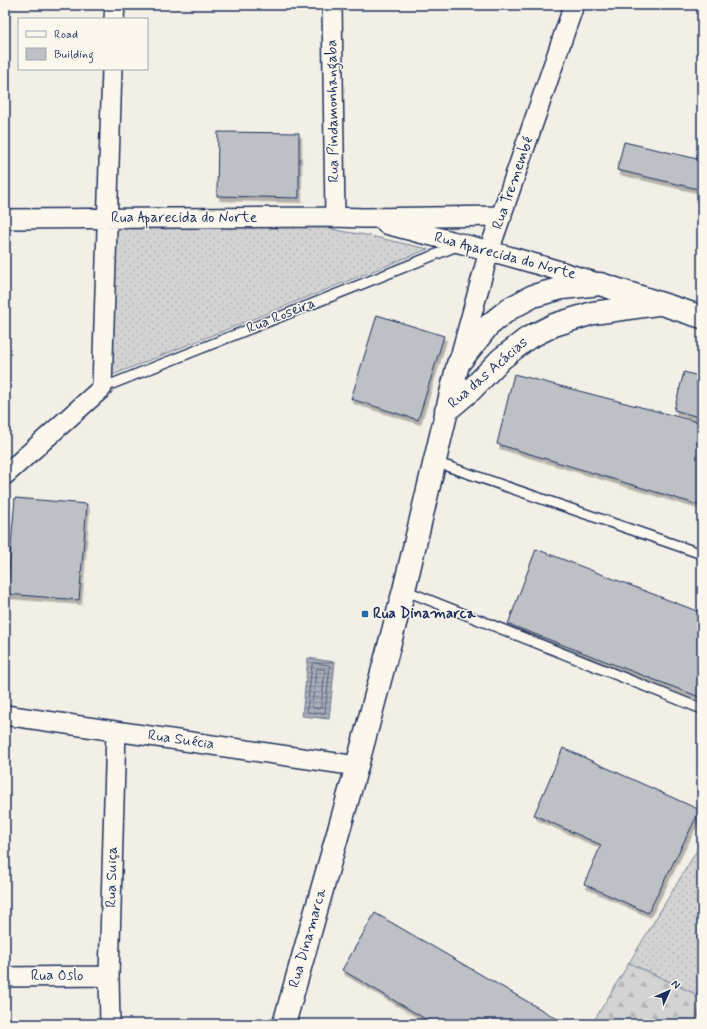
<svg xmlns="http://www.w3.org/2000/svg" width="707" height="1029" viewBox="0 0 707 1029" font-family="Mynerve,sans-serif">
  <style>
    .grass { fill: url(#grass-dots); stroke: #768198 }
    .forest { fill: url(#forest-firs); stroke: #768198 }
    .water { fill: url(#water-rules); stroke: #707b93 }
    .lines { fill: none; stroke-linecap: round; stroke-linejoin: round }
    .shore { stroke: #546182; stroke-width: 1 }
    .building { fill: #bdc0c4; stroke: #1b2f5e; filter: url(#shadow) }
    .lane-casing { stroke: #1b2f5e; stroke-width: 12 }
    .street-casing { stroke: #1b2f5e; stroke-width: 22 }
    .secondary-casing { stroke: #1b2f5e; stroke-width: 25 }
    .lane { stroke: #fbf7ec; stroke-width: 9 }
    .street { stroke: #fbf7ec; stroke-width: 19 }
    .secondary { stroke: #fbf7ec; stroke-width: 22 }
    .poi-dot { fill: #1f6fb2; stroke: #fbf7ec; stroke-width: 1.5 }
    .labels { text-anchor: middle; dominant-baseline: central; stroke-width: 3; stroke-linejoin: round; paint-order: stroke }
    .street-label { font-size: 15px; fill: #1b2f5e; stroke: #fbf7ec }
    .poi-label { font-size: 15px; font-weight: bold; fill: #1b2f5e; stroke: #fbf7ec; text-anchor: start }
  </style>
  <defs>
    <pattern id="grass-dots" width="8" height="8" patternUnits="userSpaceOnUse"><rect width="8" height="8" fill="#d2d3d2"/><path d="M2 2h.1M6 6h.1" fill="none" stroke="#b4b5b7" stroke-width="1.8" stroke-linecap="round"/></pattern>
    <pattern id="forest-firs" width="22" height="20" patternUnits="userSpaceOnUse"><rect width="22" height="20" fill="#d2d3d2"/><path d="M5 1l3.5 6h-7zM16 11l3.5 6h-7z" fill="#b4b5b7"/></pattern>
    <pattern id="water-rules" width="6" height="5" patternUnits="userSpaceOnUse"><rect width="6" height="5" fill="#a9adb7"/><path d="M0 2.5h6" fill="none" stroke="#898d98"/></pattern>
    <filter id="shadow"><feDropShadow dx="2.5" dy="4.5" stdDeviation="0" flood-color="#0004"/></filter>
  </defs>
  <rect width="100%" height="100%" fill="#f2efe6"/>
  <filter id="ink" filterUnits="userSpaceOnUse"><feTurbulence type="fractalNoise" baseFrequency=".025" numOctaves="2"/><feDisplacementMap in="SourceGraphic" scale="8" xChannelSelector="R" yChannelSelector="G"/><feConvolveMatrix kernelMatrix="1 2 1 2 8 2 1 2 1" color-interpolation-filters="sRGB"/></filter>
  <g filter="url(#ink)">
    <path class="grass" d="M116,226h194l16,1 14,4 26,4 62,14 -318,127z
      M702,842v155l-73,-34z"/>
    <path class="forest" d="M629,963l73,34v27h-110z"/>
    <path class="water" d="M308,658l27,4 -6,57 -27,-3z"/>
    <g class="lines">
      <path class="shore" d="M314,663l15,2 1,1 -5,46 -1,2 -16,-2 -1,-1 5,-46z
        M318,669h6l1,2 -4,36 -2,2 -6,-1 -1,-2 4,-36z"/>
    </g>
    <path class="building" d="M218,132l81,1v65l-82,-2z
      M624,142l78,18v30l-85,-20z
      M377,315l67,21 -26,84 -67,-21z
      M684,372l18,5v41l-28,-8z
      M514,374l188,49v83l-205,-62z
      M15,498l72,6 -8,96 -72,-6z
      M536,549l166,64v85l-194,-74z
      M563,748l137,62 -52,103 -64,-29 17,-39 -67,-30z
      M375,913l191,111h-132l-92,-54z"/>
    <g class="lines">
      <defs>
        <path id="lane" d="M102,388l355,-142
          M435,462l267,92
          M404,590l298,119"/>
        <path id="street" d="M332,5l3,212
          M114,19l1,-14
          M5,219l330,-2 28,1 139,-2
          M386,224c72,19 144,36 214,60
          M459,361l30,-110 85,-246
          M5,475l97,-87 10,-319
          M5,715l352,51
          M5,977l104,-1
          M110,1024l-1,-48 7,-245"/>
        <path id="secondary" d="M446,411l25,-21 30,-31 27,-21 26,-13 39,-12 64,-9
          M284,1024l73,-258 47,-176 54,-226 30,-38 21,-17 24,-13 29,-8 38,-4 102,33"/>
      </defs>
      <use href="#lane" class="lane-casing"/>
      <use href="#street" class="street-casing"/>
      <use href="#secondary" class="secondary-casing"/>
      <use href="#lane" class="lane"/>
      <use href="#street" class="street"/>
      <use href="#secondary" class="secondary"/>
    </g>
  </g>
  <rect class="poi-dot" x="361" y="610" width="8" height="8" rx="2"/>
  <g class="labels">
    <g class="street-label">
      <text transform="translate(333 111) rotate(-91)">Rua Pindamonhangaba</text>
      <text transform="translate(513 183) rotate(-71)">Rua Tremembé</text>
      <text x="184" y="218">Rua Aparecida do Norte</text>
      <text transform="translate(505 256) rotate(15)">Rua Aparecida do Norte</text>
      <text transform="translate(281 316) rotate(-22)">Rua Roseira</text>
      <text transform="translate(488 373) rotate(-41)">Rua das Acácias</text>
      <text transform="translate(181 740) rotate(8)">Rua Suécia</text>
      <text transform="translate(112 877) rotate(-89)">Rua Suiça</text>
      <text transform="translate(308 938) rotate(-74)">Rua Dinamarca</text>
      <text x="57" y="976">Rua Oslo</text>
    </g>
    <g class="poi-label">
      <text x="373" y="614">Rua Dinamarca</text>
    </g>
  </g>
  <rect width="707" height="1029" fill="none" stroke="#fbf7ec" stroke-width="20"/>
  <rect x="10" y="10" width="687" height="1009" fill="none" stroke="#1b2f5e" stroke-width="1.5" filter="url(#ink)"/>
  <rect x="18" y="18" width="130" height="52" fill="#fbf7ec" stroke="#a1a7b3"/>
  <rect x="26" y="31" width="20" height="6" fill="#fbf7ec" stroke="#a1a7b3"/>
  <text x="54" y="38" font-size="12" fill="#1b2f5e">Road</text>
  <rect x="26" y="48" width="20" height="12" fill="#bdc0c4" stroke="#a1a7b3"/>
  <text x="54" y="58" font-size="12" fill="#1b2f5e">Building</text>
  <g transform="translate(669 991) rotate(45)" stroke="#fbf7ec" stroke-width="3" paint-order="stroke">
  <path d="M0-3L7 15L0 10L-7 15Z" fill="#1b2f5e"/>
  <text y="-6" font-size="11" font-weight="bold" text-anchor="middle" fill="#1b2f5e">N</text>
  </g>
</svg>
